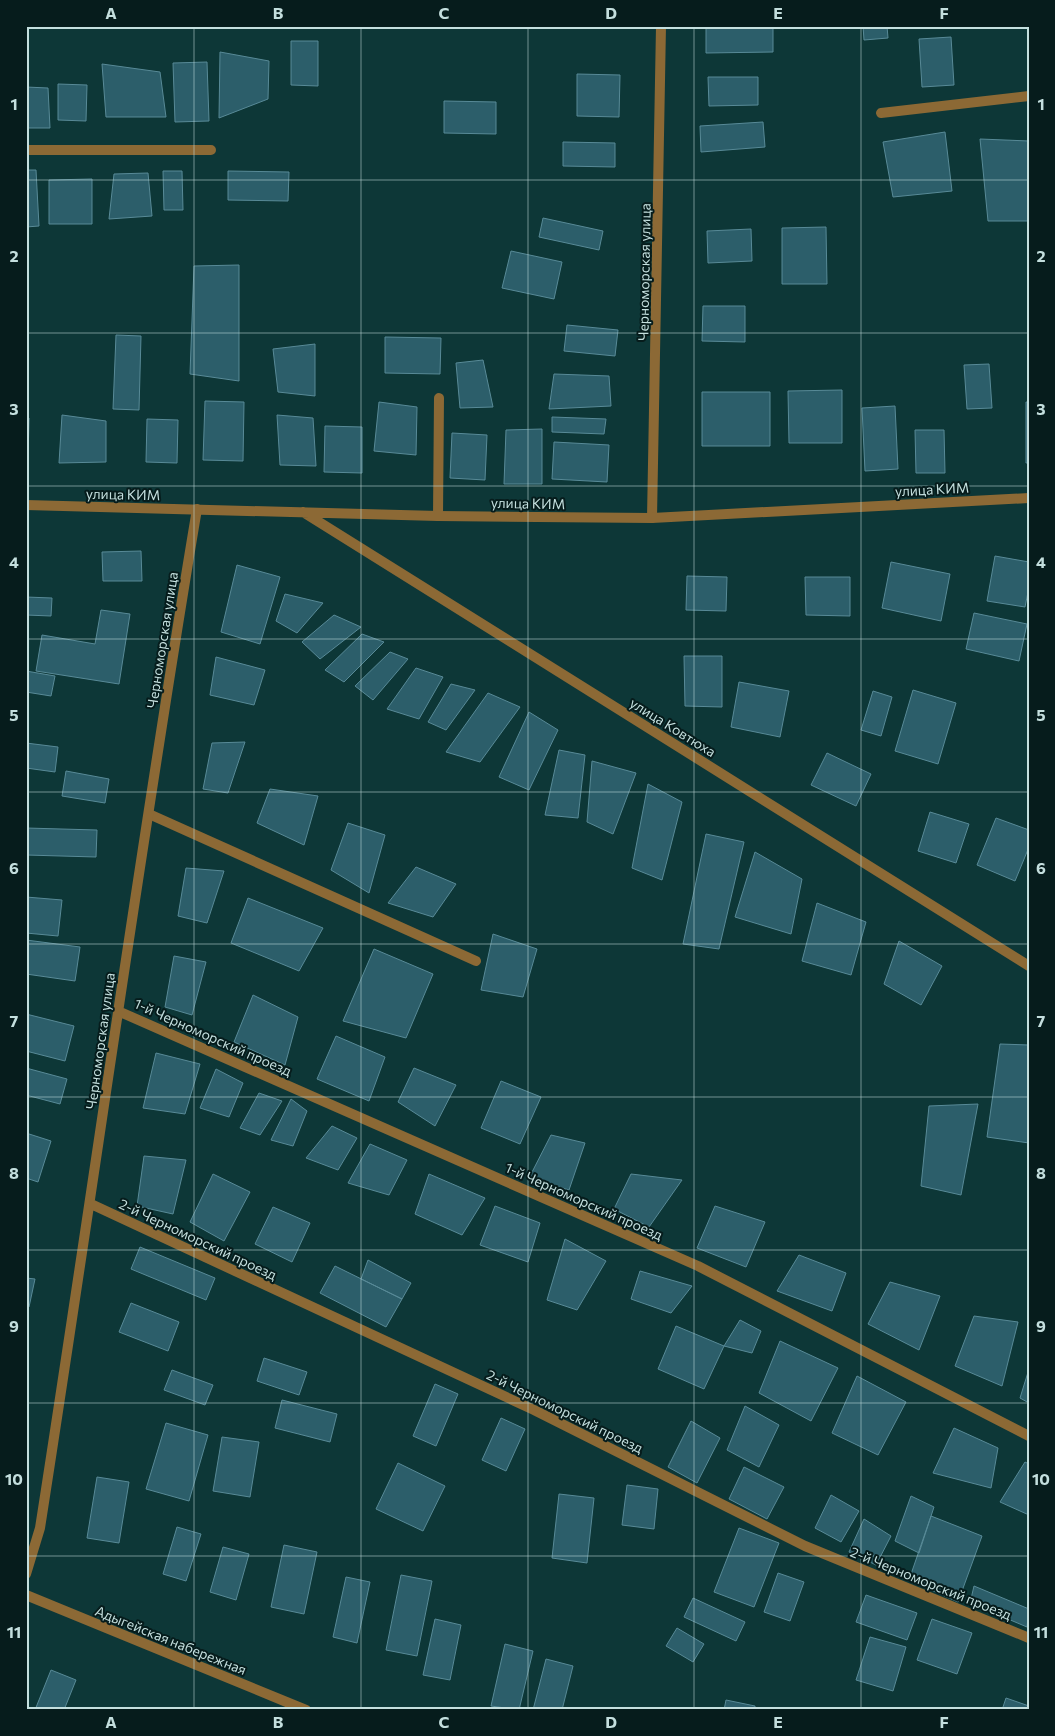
<svg xmlns="http://www.w3.org/2000/svg" width="1055" height="1736" viewBox="0 0 1055 1736" font-family="Commissioner,sans-serif">
  <style>
    .building { fill: #2c5e6a; stroke: #588a97 }
    .lines { fill: none; stroke-linecap: round; stroke-linejoin: round }
    .service { stroke: #8c6935; stroke-width: 10 }
    .minor { stroke: #8c6935; stroke-width: 10 }
    .tertiary { stroke: #8c6935; stroke-width: 10 }
    .grid { fill: none; stroke: #c4dfde; stroke-width: 1; stroke-opacity: 0.55 }
    .labels { text-anchor: middle; dominant-baseline: central; stroke-width: 4; stroke-linejoin: round; paint-order: stroke }
    .street-label { font-size: 14px; fill: #c4dfde; stroke: #061c1c }
    .neatline { fill: none; stroke: #c4dfde; stroke-width: 2 }
    .grid-label { font-size: 16px; text-anchor: middle; font-weight: bold; fill: #c4dfde }
  </style>
  <rect width="100%" height="100%" fill="#0d3737"/>
  <path class="building" d="M773,26v26l-67,1v-26z
    M863,26h24l1,12 -24,2z
    M951,37l3,48 -32,2 -3,-48z
    M291,41h27v45l-27,-1z
    M220,52l49,9 -1,38 -49,19z
    M207,62l2,59 -34,1 -2,-59z
    M102,64l58,8 6,45h-60z
    M577,74l43,1 -1,42 -42,-1z
    M708,77h50v28l-49,1z
    M58,84l29,1 -1,36 -28,-1z
    M26,87l22,1 2,40h-24z
    M444,101l52,1v32l-52,-1z
    M763,122l2,25 -64,5 -1,-26z
    M945,132l7,59 -59,6 -10,-55z
    M980,139l49,2v80h-41z
    M563,142l52,1v24l-52,-1z
    M26,170h10l3,56 -13,1z
    M163,171h19l1,39h-19z
    M228,171l61,1 -1,29 -60,-1z
    M148,173l4,43 -43,3 5,-45z
    M92,179v45h-43v-44z
    M543,218l60,13 -4,19 -60,-13z
    M826,227l1,57h-45v-56z
    M751,229l1,32 -44,2 -1,-32z
    M511,251l51,11 -8,37 -52,-11z
    M239,265v116l-49,-7 4,-108z
    M703,306h42v36l-43,-1z
    M567,325l51,5 -3,26 -51,-5z
    M116,335l25,1 -2,74 -26,-1z
    M385,337l56,1 -1,36 -55,-1z
    M315,344v52l-37,-4 -5,-43z
    M483,360l10,47 -33,1 -4,-45z
    M989,364l3,44 -25,1 -3,-44z
    M554,374l55,2 2,30 -62,3z
    M842,390v53h-53l-1,-52z
    M702,392h68v54h-68z
    M205,401l39,1 -1,59 -40,-1z
    M379,402l38,5 -1,48 -42,-4z
    M1026,402h3v61h-3z
    M895,406l3,63 -33,2 -3,-63z
    M62,415l44,6v41l-47,1z
    M277,415l36,3 3,48 -36,-1z
    M552,417l54,2 -2,15 -52,-2z
    M26,418h3l-1,42h-2z
    M147,419l31,1 -1,43 -31,-1z
    M325,426l37,1v46l-38,-1z
    M542,429v55h-38l2,-54z
    M915,430h29l1,43h-29z
    M452,433l35,2 -2,45 -35,-2z
    M554,442l55,3 -2,37 -55,-3z
    M141,551l1,30h-39l-1,-29z
    M995,556l34,6v25l-4,20 -38,-6z
    M891,562l59,12 -9,47 -59,-13z
    M237,565l43,12 -20,67 -39,-12z
    M687,576l40,1 -1,34 -40,-1z
    M805,577h45v39l-44,-1z
    M285,594l38,9 -26,30 -21,-12z
    M26,597l26,1 -1,18 -25,-1z
    M101,610l29,4 -11,70 -83,-13 6,-36 53,9z
    M974,613l53,11 -8,37 -53,-12z
    M334,615l27,12 -41,32 -18,-17z
    M362,634l22,8 -40,40 -19,-12z
    M390,652l18,7 -35,41 -18,-14z
    M684,656h38v51l-37,-1z
    M216,657l49,13 -11,35 -44,-10z
    M416,668l27,9 -24,42 -32,-10z
    M26,671l29,5 -4,20 -25,-4z
    M739,682l50,9 -9,46 -49,-10z
    M451,684l24,6 -29,40 -18,-8z
    M913,690l43,13 -18,61 -43,-13z
    M873,691l19,6 -11,39 -20,-6z
    M488,693l32,14 -40,55 -34,-10z
    M529,712l29,18 -29,60 -30,-13z
    M245,742l-17,51 -25,-4 9,-46z
    M26,743l32,4 -3,25 -29,-4z
    M559,750l26,5 -7,63 -33,-3z
    M827,753l44,21 -15,32 -45,-21z
    M592,761l44,12 -23,61 -26,-12z
    M66,771l43,8 -4,24 -43,-7z
    M648,784l34,18 -20,78 -30,-12z
    M270,789l48,7 -14,49 -47,-22z
    M930,812l39,12 -13,39 -38,-12z
    M996,818l33,12v17l-14,34 -38,-16z
    M348,823l37,12 -16,58 -38,-23z
    M26,828l71,2 -1,27 -70,-2z
    M706,834l38,8 -25,107 -36,-5z
    M755,852l47,27 -11,55 -56,-17z
    M416,867l40,17 -23,33 -45,-14z
    M186,868l38,3 -17,52 -29,-7z
    M26,897l36,3 -4,36 -32,-3z
    M248,898l75,30 -24,43 -68,-28z
    M817,903l49,19 -15,53 -49,-14z
    M493,934l44,15 -14,48 -42,-7z
    M26,940l54,7 -5,34 -49,-7z
    M899,941l43,25 -21,39 -37,-21z
    M374,949l59,25 -27,64 -63,-17z
    M174,956l32,6 -14,53 -27,-8z
    M253,995l45,22 -13,48 -51,-23z
    M26,1014l48,12 -9,35 -39,-10z
    M336,1036l49,21 -16,44 -52,-22z
    M1000,1044l29,1v98l-42,-6z
    M156,1053l44,11 -15,50 -42,-6z
    M26,1068l41,11 -7,25 -34,-9z
    M414,1068l42,17 -21,41 -37,-24z
    M216,1069l27,14 -14,34 -29,-9z
    M501,1081l40,16 -21,47 -39,-16z
    M259,1093l23,8 -22,34 -20,-7z
    M291,1099l16,12 -14,35 -22,-6z
    M978,1104l-17,91 -40,-9 8,-80z
    M332,1126l25,12 -19,32 -32,-12z
    M26,1133l25,8 -13,41 -12,-4z
    M551,1135l34,8 -16,47 -40,-12z
    M370,1144l37,16 -18,35 -41,-12z
    M144,1156l42,4 -13,54 -36,-8z
    M213,1174l37,18 -26,49 -34,-19z
    M429,1174l56,24 -23,37 -47,-21z
    M631,1174l51,6 -33,47 -35,-18z
    M495,1206l45,17 -12,39 -48,-17z
    M715,1206l50,16 -19,45 -49,-19z
    M273,1207l37,16 -18,39 -37,-18z
    M565,1239l41,22 -29,49 -30,-10z
    M140,1247l75,31 -9,22 -75,-31z
    M799,1255l47,18 -14,38 -55,-20z
    M368,1260l43,23 -9,16 -41,-20z
    M335,1266l67,33 -16,28 -66,-34z
    M640,1271l52,15 -21,27 -40,-14z
    M26,1278l9,1 -6,28h-3z
    M890,1282l50,14 -21,54 -51,-26z
    M131,1303l48,19 -11,29 -49,-19z
    M974,1316l44,6 -16,64 -47,-20z
    M740,1320l21,11 -9,22 -28,-7z
    M676,1326l48,20 -20,43 -46,-20z
    M780,1341l58,27 -27,53 -52,-28z
    M264,1358l43,14 -8,23 -42,-14z
    M1029,1369v34l-9,-5z
    M172,1370l41,15 -8,20 -41,-15z
    M857,1376l49,26 -28,53 -46,-22z
    M435,1384l23,10 -22,52 -23,-10z
    M282,1400l55,14 -7,28 -55,-14z
    M745,1406l34,19 -20,42 -32,-17z
    M501,1418l24,11 -19,42 -24,-11z
    M691,1421l29,17 -23,45 -29,-16z
    M166,1423l42,12 -19,66 -43,-12z
    M954,1428l44,20 -7,40 -58,-15z
    M222,1437l37,5 -9,55 -37,-6z
    M1025,1462l4,2v51l-29,-13z
    M398,1463l47,23 -22,45 -47,-22z
    M744,1467l40,20 -17,32 -38,-20z
    M97,1477l32,5 -10,61 -32,-5z
    M627,1485l31,4 -4,40 -32,-4z
    M559,1494l35,4 -7,65 -35,-5z
    M831,1495l28,16 -18,31 -26,-14z
    M911,1496l23,11 -15,46 -24,-12z
    M931,1516l51,20 -24,66 -49,-22z
    M864,1519l27,17 -15,29 -27,-13z
    M177,1527l24,7 -15,47 -23,-7z
    M739,1528l40,15 -25,64 -40,-15z
    M284,1545l33,7 -13,62 -33,-7z
    M223,1547l26,7 -13,46 -26,-8z
    M778,1573l26,9 -14,39 -26,-9z
    M401,1575l31,6 -15,75 -31,-6z
    M346,1577l24,5 -13,61 -24,-6z
    M974,1586l55,23 -2,18 -57,-24z
    M866,1595l51,18 -10,27 -51,-18z
    M693,1598l52,24 -9,19 -52,-24z
    M435,1619l26,6 -11,55 -27,-5z
    M932,1619l40,14 -15,41 -40,-14z
    M677,1628l27,16 -11,18 -27,-16z
    M870,1637l36,10 -13,44 -37,-11z
    M505,1644l28,7 -14,59 -28,-4z
    M546,1659l27,7 -11,44h-29z
    M51,1670l25,10 -12,30h-29z
    M1006,1698l23,8v4h-27z
    M726,1700l29,6v4h-31z"/>
  <g class="lines">
    <path class="service" d="M881,113l148,-17
      M26,150h185
      M438,516l1,-118
      M149,814l327,147"/>
    <path class="minor" d="M652,518l9,-492
      M118,1011l580,255 331,170
      M91,1204l443,206 271,136 224,92
      M26,1574l14,-46c53,-339 100,-680 157,-1019"/>
    <path class="tertiary" d="M26,505l412,11 214,2 377,-20
      M303,512l726,454
      M26,1595l280,115"/>
  </g>
  <path class="grid" d="M194,26v1684M361,26v1684M528,26v1684M694,26v1684M861,26v1684M26,180h1003M26,333h1003M26,486h1003M26,639h1003M26,792h1003M26,944h1003M26,1097h1003M26,1250h1003M26,1403h1003M26,1556h1003"/>
  <g class="labels">
    <g class="street-label">
      <text transform="translate(644 272) rotate(-89)">Черноморская улица</text>
      <text transform="translate(932 489) rotate(-3)">улица КИМ</text>
      <text transform="translate(123 494) rotate(1)">улица КИМ</text>
      <text transform="translate(528 503) rotate(1)">улица КИМ</text>
      <text transform="translate(162 640) rotate(-81)">Черноморская улица</text>
      <text transform="translate(673 727) rotate(32)">улица Ковтюха</text>
      <text transform="translate(213 1037) rotate(24)">1-й Черноморский проезд</text>
      <text transform="translate(100 1041) rotate(-82)">Черноморская улица</text>
      <text transform="translate(584 1201) rotate(24)">1-й Черноморский проезд</text>
      <text transform="translate(198 1239) rotate(25)">2-й Черноморский проезд</text>
      <text transform="translate(565 1411) rotate(26)">2-й Черноморский проезд</text>
      <text transform="translate(931 1583) rotate(22)">2-й Черноморский проезд</text>
      <text transform="translate(171 1640) rotate(22)">Адыгейская набережная</text>
    </g>
  </g>
  <rect width="1055" height="1736" fill="none" stroke="#061c1c" stroke-width="55"/>
  <rect x="28" y="28" width="1000" height="1680" class="neatline"/>
  <g class="grid-label">
    <text x="111" y="19">A</text>
    <text x="278" y="19">B</text>
    <text x="444" y="19">C</text>
    <text x="611" y="19">D</text>
    <text x="778" y="19">E</text>
    <text x="944" y="19">F</text>
    <text x="14" y="110">1</text>
    <text x="1041" y="110">1</text>
    <text x="14" y="262">2</text>
    <text x="1041" y="262">2</text>
    <text x="14" y="415">3</text>
    <text x="1041" y="415">3</text>
    <text x="14" y="568">4</text>
    <text x="1041" y="568">4</text>
    <text x="14" y="721">5</text>
    <text x="1041" y="721">5</text>
    <text x="14" y="874">6</text>
    <text x="1041" y="874">6</text>
    <text x="14" y="1027">7</text>
    <text x="1041" y="1027">7</text>
    <text x="14" y="1179">8</text>
    <text x="1041" y="1179">8</text>
    <text x="14" y="1332">9</text>
    <text x="1041" y="1332">9</text>
    <text x="14" y="1485">10</text>
    <text x="1041" y="1485">10</text>
    <text x="14" y="1638">11</text>
    <text x="1041" y="1638">11</text>
    <text x="111" y="1728">A</text>
    <text x="278" y="1728">B</text>
    <text x="444" y="1728">C</text>
    <text x="611" y="1728">D</text>
    <text x="778" y="1728">E</text>
    <text x="944" y="1728">F</text>
  </g>
</svg>
